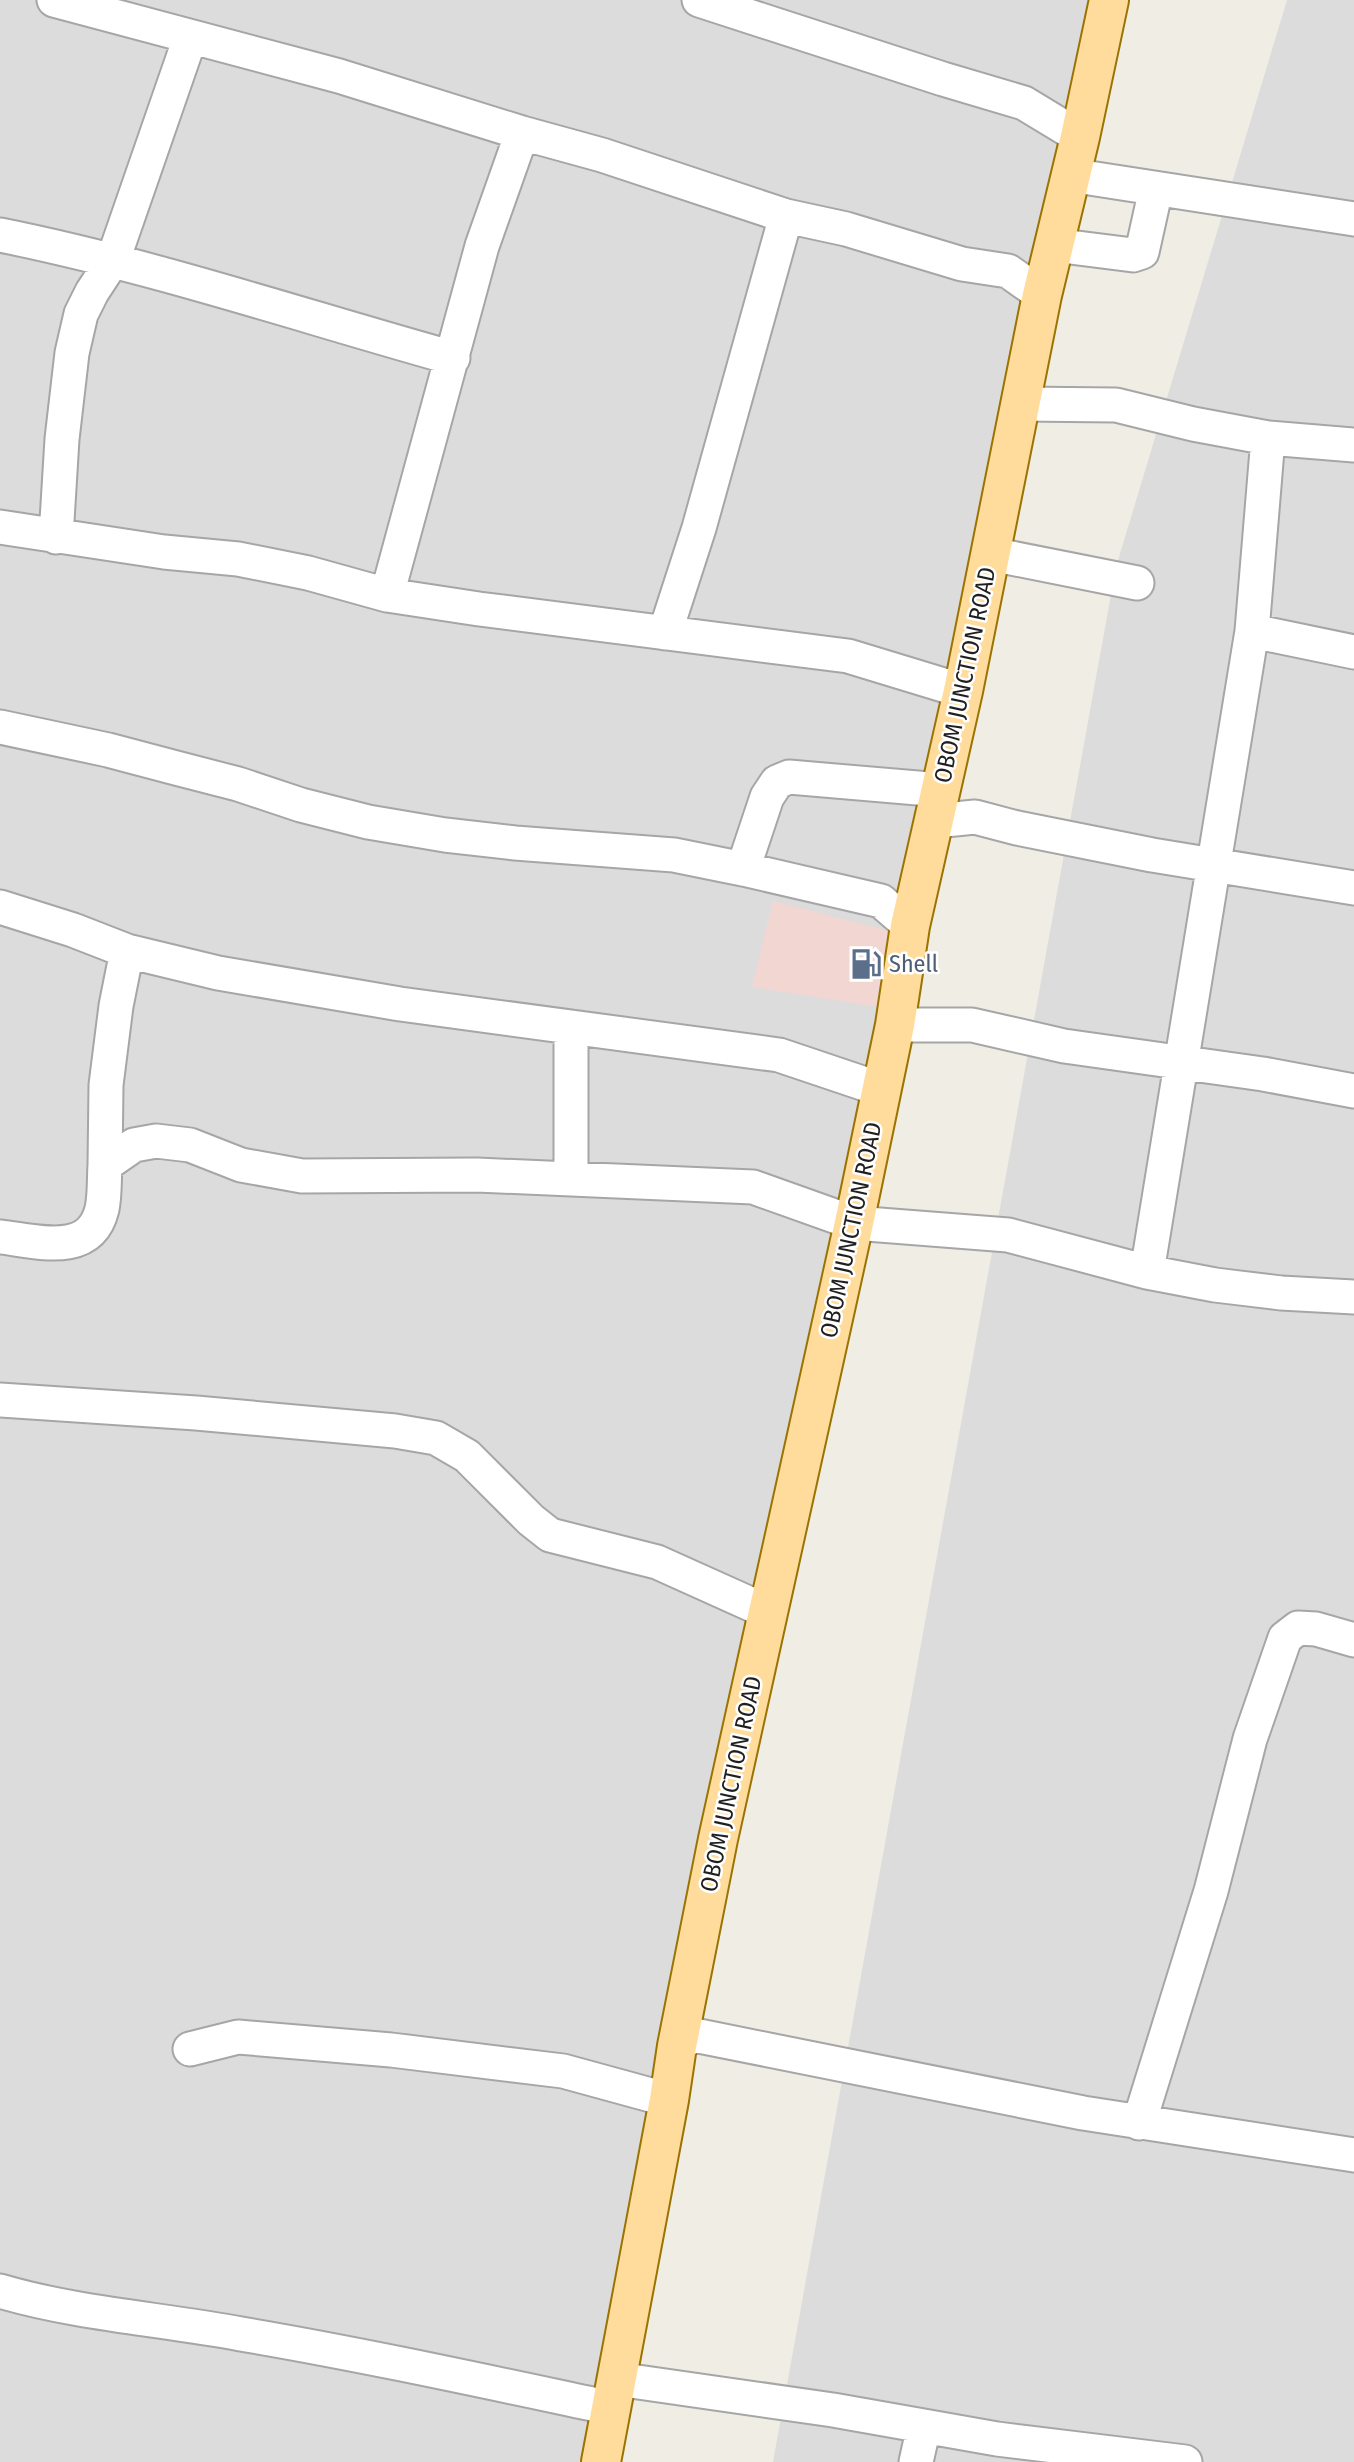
<svg xmlns="http://www.w3.org/2000/svg" width="1354" height="2462" viewBox="0 0 1354 2462" font-family="'Fira Sans Condensed',sans-serif">
  <style>
    .residential { fill: #dddcdc }
    .commercial { fill: #f2d6d2 }
    .lines { fill: none; stroke-linecap: round; stroke-linejoin: round }
    .minor-casing { stroke: #a6a6a6; stroke-width: 37 }
    .major-casing { stroke: #9a7300; stroke-width: 42 }
    .minor { stroke: #fff; stroke-width: 33 }
    .major { stroke: #ffdc9b; stroke-width: 38 }
    .labels { text-anchor: middle; dominant-baseline: central; stroke-width: 5; stroke-linejoin: round; paint-order: stroke }
    .street-label { font-size: 24px; fill: #1f1f1f; stroke: #fff }
    .service-label { font-size: 24px; fill: #4e5e75; stroke: #fff; text-anchor: start }
  </style>
  <rect width="100%" height="100%" fill="#f0ede4"/>
  <path class="residential" d="M0,0h1094l-513,2462h-581z
    M1287,0h67v2462h-581l343,-1895z"/>
  <path class="commercial" d="M773,901l132,34 -13,74 -140,-22z"/>
  <g class="lines">
    <defs>
      <path id="minor" d="M54,0l285,76 183,57 80,22 184,61 60,13 116,35 46,7 34,24
        M699,0l244,79 81,24 56,34
        M1070,175l284,44
        M0,235c154,31 302,81 453,123
        M1054,245l79,10 9,-3 14,-63
        M1020,404l96,1 77,19 75,14 86,7
        M0,527l164,25 74,7 70,14 79,22 92,14 369,47 115,35
        M56,537l6,-98 10,-86 9,-39 11,-22 21,-32 77,-222
        M991,554l146,29
        M387,595l95,-349 40,-113
        M1252,631l102,21
        M665,633l34,-105 87,-312
        M0,727l108,23 68,18 62,16 63,21 67,17 77,13 70,8 159,12 69,14 138,32 29,25
        M935,821l40,-4 42,11 135,27 202,33
        M743,869l24,-72 10,-15 12,-5 152,13
        M0,907l73,23 54,21 91,22 182,31 379,51 101,34
        M895,1025h77l92,21 199,28 91,17
        M571,1027v150
        M105,1165l1,-80 10,-79 11,-55
        M0,1237c37,4 90,21 102,-28 3,-14 2,-30 3,-44l29,-20 22,-4 34,4 51,20 61,11 175,-1 276,12 101,36 154,12 139,37 68,13 66,8 73,4
        M1147,1272l105,-641 16,-193
        M0,1400l196,13 199,18 41,7 31,18 64,64 19,15 107,27 111,50
        M677,2046l17,-11 389,78 271,42
        M190,2049l48,-12 153,13 172,21 106,29
        M1139,2123l72,-232 39,-152 35,-101 13,-10 18,1 38,11
        M0,2291c78,23 161,28 241,43 124,21 247,48 370,74
        M617,2379l216,31 164,29 188,23
        M916,2462l8,-36"/>
      <path id="major" d="M601,2462l68,-362 8,-54 41,-207 136,-616 41,-198 15,-99 53,-235 79,-396 38,-158 29,-137"/>
    </defs>
    <use href="#minor" class="minor-casing"/>
    <use href="#major" class="major-casing"/>
    <use href="#minor" class="minor"/>
    <use href="#major" class="major"/>
  </g>
  <defs>
    <symbol id="fuel-bare" viewBox="-9 -9 18 18"><path d="M-5.5-6h7V0h2V4h1.3V-2.5L3-4.5l.8-.8L6-3V5H2.5V1h-1V6h-7ZM-4.2-4.7v3.2H.2V-4.7Z" fill="#5c6f8a" stroke="#fff" stroke-width="2.5" paint-order="stroke"/></symbol>
  </defs>
  <g fill-rule="evenodd">
    <use href="#fuel-bare" x="844" y="942" width="44" height="44"/>
  </g>
  <g class="labels">
    <g class="street-label">
      <text transform="translate(965 675) rotate(-78)">OBOM JUNCTION ROAD</text>
      <text transform="translate(851 1230) rotate(-78)">OBOM JUNCTION ROAD</text>
      <text transform="translate(731 1784) rotate(-78)">OBOM JUNCTION ROAD</text>
    </g>
    <g class="service-label">
      <text x="889" y="964">Shell</text>
    </g>
  </g>
</svg>
